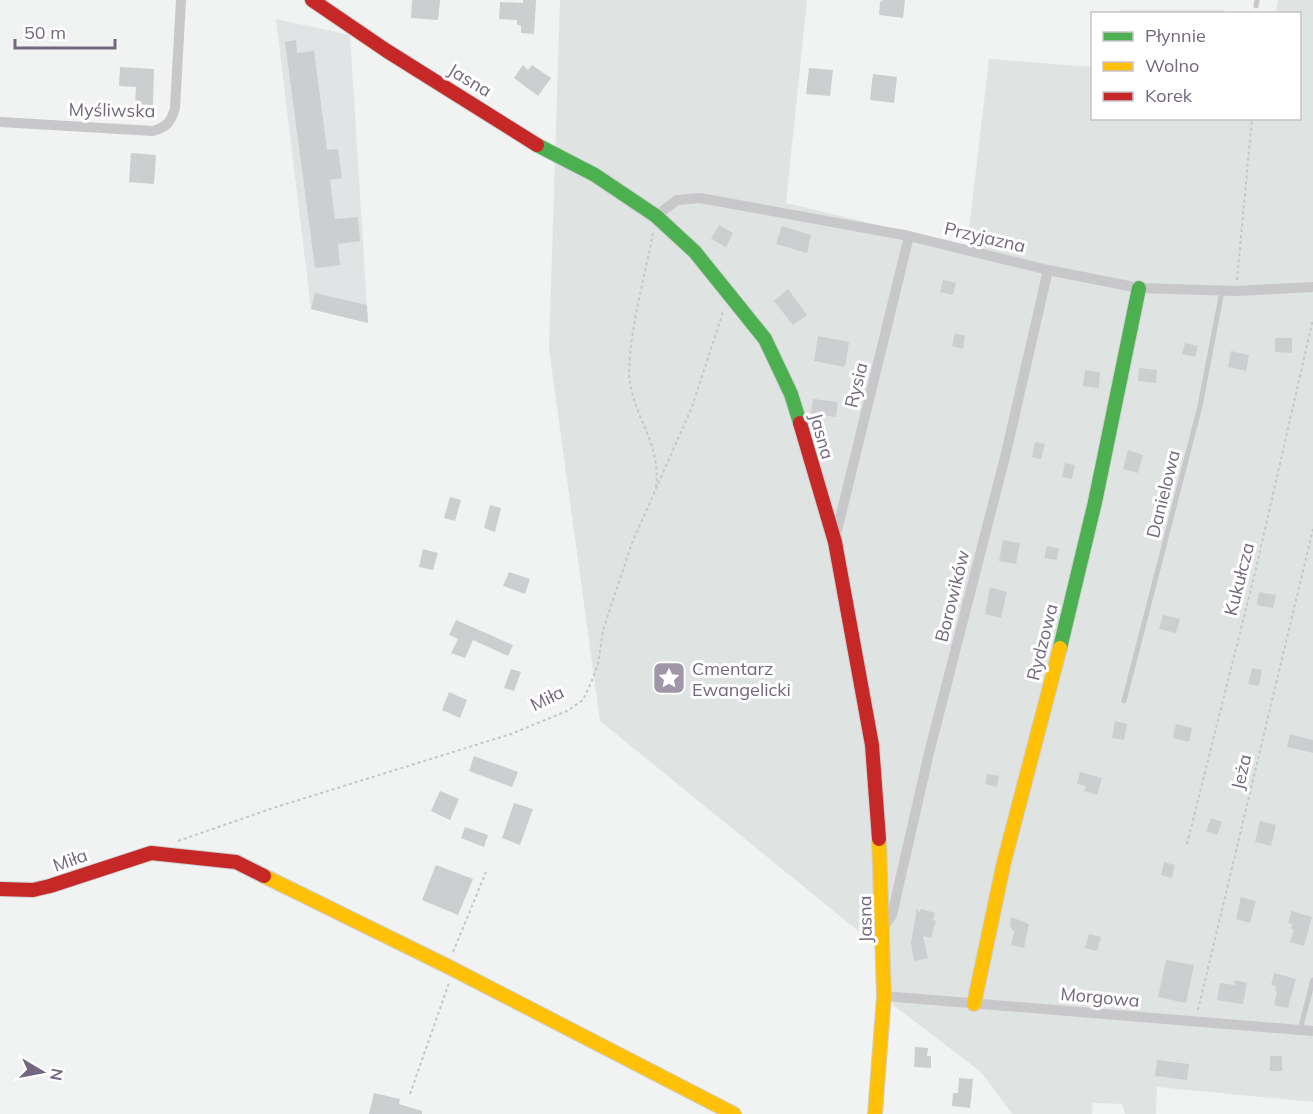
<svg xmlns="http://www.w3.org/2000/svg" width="1313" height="1114" viewBox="0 0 1313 1114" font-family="Mulish,sans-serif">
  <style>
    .built { fill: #e2e3e4 }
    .green { fill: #dfe4e3 }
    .building { fill: #cdcecf }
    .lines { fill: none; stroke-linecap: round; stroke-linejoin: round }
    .fast-casing { stroke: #cfcfd0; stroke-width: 16 }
    .slow-casing { stroke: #cfcfd0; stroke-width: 16 }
    .jam-casing { stroke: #cfcfd0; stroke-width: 16 }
    .path { stroke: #c6c5c7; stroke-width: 2; stroke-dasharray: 3 3; stroke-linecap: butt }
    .lane { stroke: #c8c7c9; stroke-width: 5 }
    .street { stroke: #c8c7c9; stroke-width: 10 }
    .fast { stroke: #4caf50; stroke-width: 14 }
    .slow { stroke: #ffc107; stroke-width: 14 }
    .jam { stroke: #c62828; stroke-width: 14 }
    .labels { text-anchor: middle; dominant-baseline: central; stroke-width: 6; stroke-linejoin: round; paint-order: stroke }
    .street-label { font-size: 18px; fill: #73667f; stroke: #fff }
    .poi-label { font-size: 18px; fill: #73667f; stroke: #fff; text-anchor: start }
  </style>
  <rect width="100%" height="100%" fill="#f1f3f2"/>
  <path class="built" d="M276,19l74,16 18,288 -57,-14z"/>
  <path class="green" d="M560,0h247l-21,203 181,43 22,-187 103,8v51h208v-104l-24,-1 2,-13h35v1102l-156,-15 -1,27h-31l-3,-10 -29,-1 -1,11h-80l-31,-42 -88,-67 -20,-62 -273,-222 -51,-372z
    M1120,10h105l-1,4 -105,-1z"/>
  <path class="building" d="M412,0h28l-2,20 -27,-2z
    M523,0h13l-2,34 -13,-1v-8h-4v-5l-18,-1 1,-17 23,1z
    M883,0h22l-2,18 -24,-3 1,-13z
    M296,40l1,13 17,-2 13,99 11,-1 4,29 -12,2 5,39 23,-2 2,24 -22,3 2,21 -25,3 -30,-226z
    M523,65l5,5 4,-5 19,13 -13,18 -24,-18z
    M120,67l34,2 -1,36 -18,-1 1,-17 -17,-1z
    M809,68l24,2 -3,26 -24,-2z
    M873,74l24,3 -3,26 -24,-3z
    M131,153l25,2 -2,29 -25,-2z
    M719,225l14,8 -7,14 -15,-8z
    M782,226l29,9 -4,18 -31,-9z
    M943,280l13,3 -3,12 -13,-3z
    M788,289l19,26 -14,10 -19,-24z
    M315,293l52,12 1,18 -57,-14z
    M955,333l10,3 -2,13 -11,-3z
    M818,336l31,6 -4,25 -31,-6z
    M1275,338h17v15l-17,-1z
    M1185,343l13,3 -3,11 -13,-3z
    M1231,351l18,4 -3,16 -18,-4z
    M1139,368l18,2 -1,13 -18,-2z
    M1085,370l15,2 -1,16 -16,-2z
    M813,399l25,3 -2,15 -25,-4z
    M1035,442l10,2 -4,15 -9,-2z
    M1128,450l15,5 -5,18 -15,-4z
    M1065,463l10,2 -3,14 -10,-2z
    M450,497l11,3 -6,21 -11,-3z
    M490,505l11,3 -6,24 -11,-4z
    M1003,540l17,3 -4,21 -17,-3z
    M1047,546l12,2 -2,12 -13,-2z
    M423,549l15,4 -5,17 -14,-3z
    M509,572l21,7 -5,15 -22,-8z
    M990,587l17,5 -6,26 -16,-4z
    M1259,592l17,3 -3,13 -16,-3z
    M1163,615l17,4 -4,14 -17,-4z
    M456,620l57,25 -5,11 -35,-16 -8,18 -14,-5 7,-14 -9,-4z
    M1252,668l10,2 -3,16 -11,-2z
    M511,669l10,3 -7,19 -10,-3z
    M449,692l18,8 -7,18 -18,-8z
    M1115,721l12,3 -3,16 -12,-2z
    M1176,724l16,4 -3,14 -16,-4z
    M1290,734l23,6v13l-26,-6z
    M474,756l44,16 -6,15 -43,-16z
    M1080,772l22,6 -5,17 -13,-4 2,-5 -9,-2z
    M987,774l12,2 -2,11 -12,-3z
    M440,791l19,8 -9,21 -19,-9z
    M514,803l19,6 -13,36 -18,-7z
    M1211,818l11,4 -5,13 -11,-4z
    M1260,821l16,4 -5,21 -16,-4z
    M465,827l23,8 -4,12 -23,-9z
    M1164,862l11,3 -3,13 -11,-3z
    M436,865l37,14 -15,36 -36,-15z
    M1241,897l15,4 -6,22 -14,-4z
    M917,908l2,5 2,-4 14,4 -2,7 3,1 -5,17 -8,-2 5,22 -14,3 -3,-18z
    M1291,911l21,6 -8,29 -14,-4 4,-12 -3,-1 1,-5 -4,-1z
    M1011,917l18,7 -5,24 -13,-3 3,-13 -4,-7z
    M1089,934l12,3 -4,14 -12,-3z
    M1166,960l28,5 -8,38 -28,-6z
    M1274,973l22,6 -8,29 -14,-3 3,-13 -2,-1 1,-5 -5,-1z
    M1235,980l12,3 -4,21 -26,-4 3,-17 14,2z
    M915,1047l13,1 -1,8h4v12l-17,-1z
    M1270,1056h12v15h-12z
    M1157,1060l32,4 -2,16 -32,-4z
    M959,1078l14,1 -3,29 -18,-2 1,-13h5z
    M374,1093l26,6 -1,5 23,7v3h-53z"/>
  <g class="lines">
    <defs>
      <path id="fast" d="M537,145l58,30 61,41 39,36 70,87 26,55 9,29
        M1060,648l35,-146 44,-214"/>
      <path id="slow" d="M264,876l183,90 287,148
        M974,1004l30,-142 56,-214
        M875,1114l9,-118 -5,-157"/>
      <path id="jam" d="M312,0l75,51 150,94
        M800,423l35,119 37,203 7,94
        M0,889l33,1 17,-4 101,-33 85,9 28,14"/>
    </defs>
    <use href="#fast" class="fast-casing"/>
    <use href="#slow" class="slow-casing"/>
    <use href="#jam" class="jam-casing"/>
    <path class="path" d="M653,233c-7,38 -28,115 -23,150 7,40 31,61 26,105
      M1237,280l15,-162
      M178,841l95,-33 238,-74 56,-23 16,-11 8,-17 7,-19 5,-34 29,-87 60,-136 31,-95
      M1187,844l68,-271 58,-254
      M453,952l33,-80
      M1198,1010l115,-481
      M410,1094l39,-111"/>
    <path class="lane" d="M1256,6l1,-6
      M1124,701l76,-295 22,-115
      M1300,1030l13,-50"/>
    <path class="street" d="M0,122l153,9c14,-4 18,-9 22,-23l6,-108
      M656,216l21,-16 23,-2 209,38 139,34 91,18 97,3 77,-4
      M835,539l74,-303
      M884,926l8,-11 37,-162 77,-300 42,-183
      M884,996l429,35"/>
    <use href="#fast" class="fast"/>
    <use href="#slow" class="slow"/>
    <use href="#jam" class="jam"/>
  </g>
  <defs>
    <symbol id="sight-square" viewBox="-11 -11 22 22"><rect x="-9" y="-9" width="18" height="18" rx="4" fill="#9f97a7" stroke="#fff"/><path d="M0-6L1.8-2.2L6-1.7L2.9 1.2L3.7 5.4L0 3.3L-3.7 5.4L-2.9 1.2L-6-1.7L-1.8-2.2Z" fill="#fff"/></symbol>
  </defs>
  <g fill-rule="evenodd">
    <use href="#sight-square" x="650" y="659" width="38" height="38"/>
  </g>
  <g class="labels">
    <g class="street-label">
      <text transform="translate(470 80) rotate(31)">Jasna</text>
      <text transform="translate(112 110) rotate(1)">Myśliwska</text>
      <text transform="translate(985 237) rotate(13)">Przyjazna</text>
      <text transform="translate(856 385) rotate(-76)">Rysia</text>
      <text transform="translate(822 436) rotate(74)">Jasna</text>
      <text transform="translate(1163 494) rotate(-76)">Danielowa</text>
      <text transform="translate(1239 579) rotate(-76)">Kukułcza</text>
      <text transform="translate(952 596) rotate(-76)">Borowików</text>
      <text transform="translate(1042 642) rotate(-76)">Rydzowa</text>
      <text transform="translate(547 698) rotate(-26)">Miła</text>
      <text transform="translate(1241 772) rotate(-77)">Jeża</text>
      <text transform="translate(70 860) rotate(-20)">Miła</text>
      <text transform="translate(865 919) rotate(-91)">Jasna</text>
      <text transform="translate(1100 997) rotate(5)">Morgowa</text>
    </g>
    <g class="poi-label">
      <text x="692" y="668">Cmentarz<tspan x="692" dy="21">Ewangelicki</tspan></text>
    </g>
  </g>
  <rect x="1091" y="12" width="210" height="108" fill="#ffffff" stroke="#c7c2cc" stroke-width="1.5"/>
  <rect x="1103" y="32" width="30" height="9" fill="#4caf50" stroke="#c7c2cc" stroke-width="1.5"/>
  <text x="1145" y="42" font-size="18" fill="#73667f">Płynnie</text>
  <rect x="1103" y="62" width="30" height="9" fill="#ffc107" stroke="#c7c2cc" stroke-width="1.5"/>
  <text x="1145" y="72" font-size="18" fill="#73667f">Wolno</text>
  <rect x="1103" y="92" width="30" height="9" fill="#c62828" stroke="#c7c2cc" stroke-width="1.5"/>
  <text x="1145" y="102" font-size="18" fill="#73667f">Korek</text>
  <g transform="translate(42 1072) rotate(100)" stroke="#ffffff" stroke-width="4.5" paint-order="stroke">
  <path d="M0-4.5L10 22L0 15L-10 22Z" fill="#73667f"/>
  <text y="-9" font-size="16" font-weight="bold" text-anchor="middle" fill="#73667f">N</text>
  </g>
  <path d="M15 39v9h100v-9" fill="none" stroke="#73667f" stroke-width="3"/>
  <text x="24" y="39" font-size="18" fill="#73667f" stroke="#ffffff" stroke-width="4.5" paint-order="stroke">50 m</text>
</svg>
